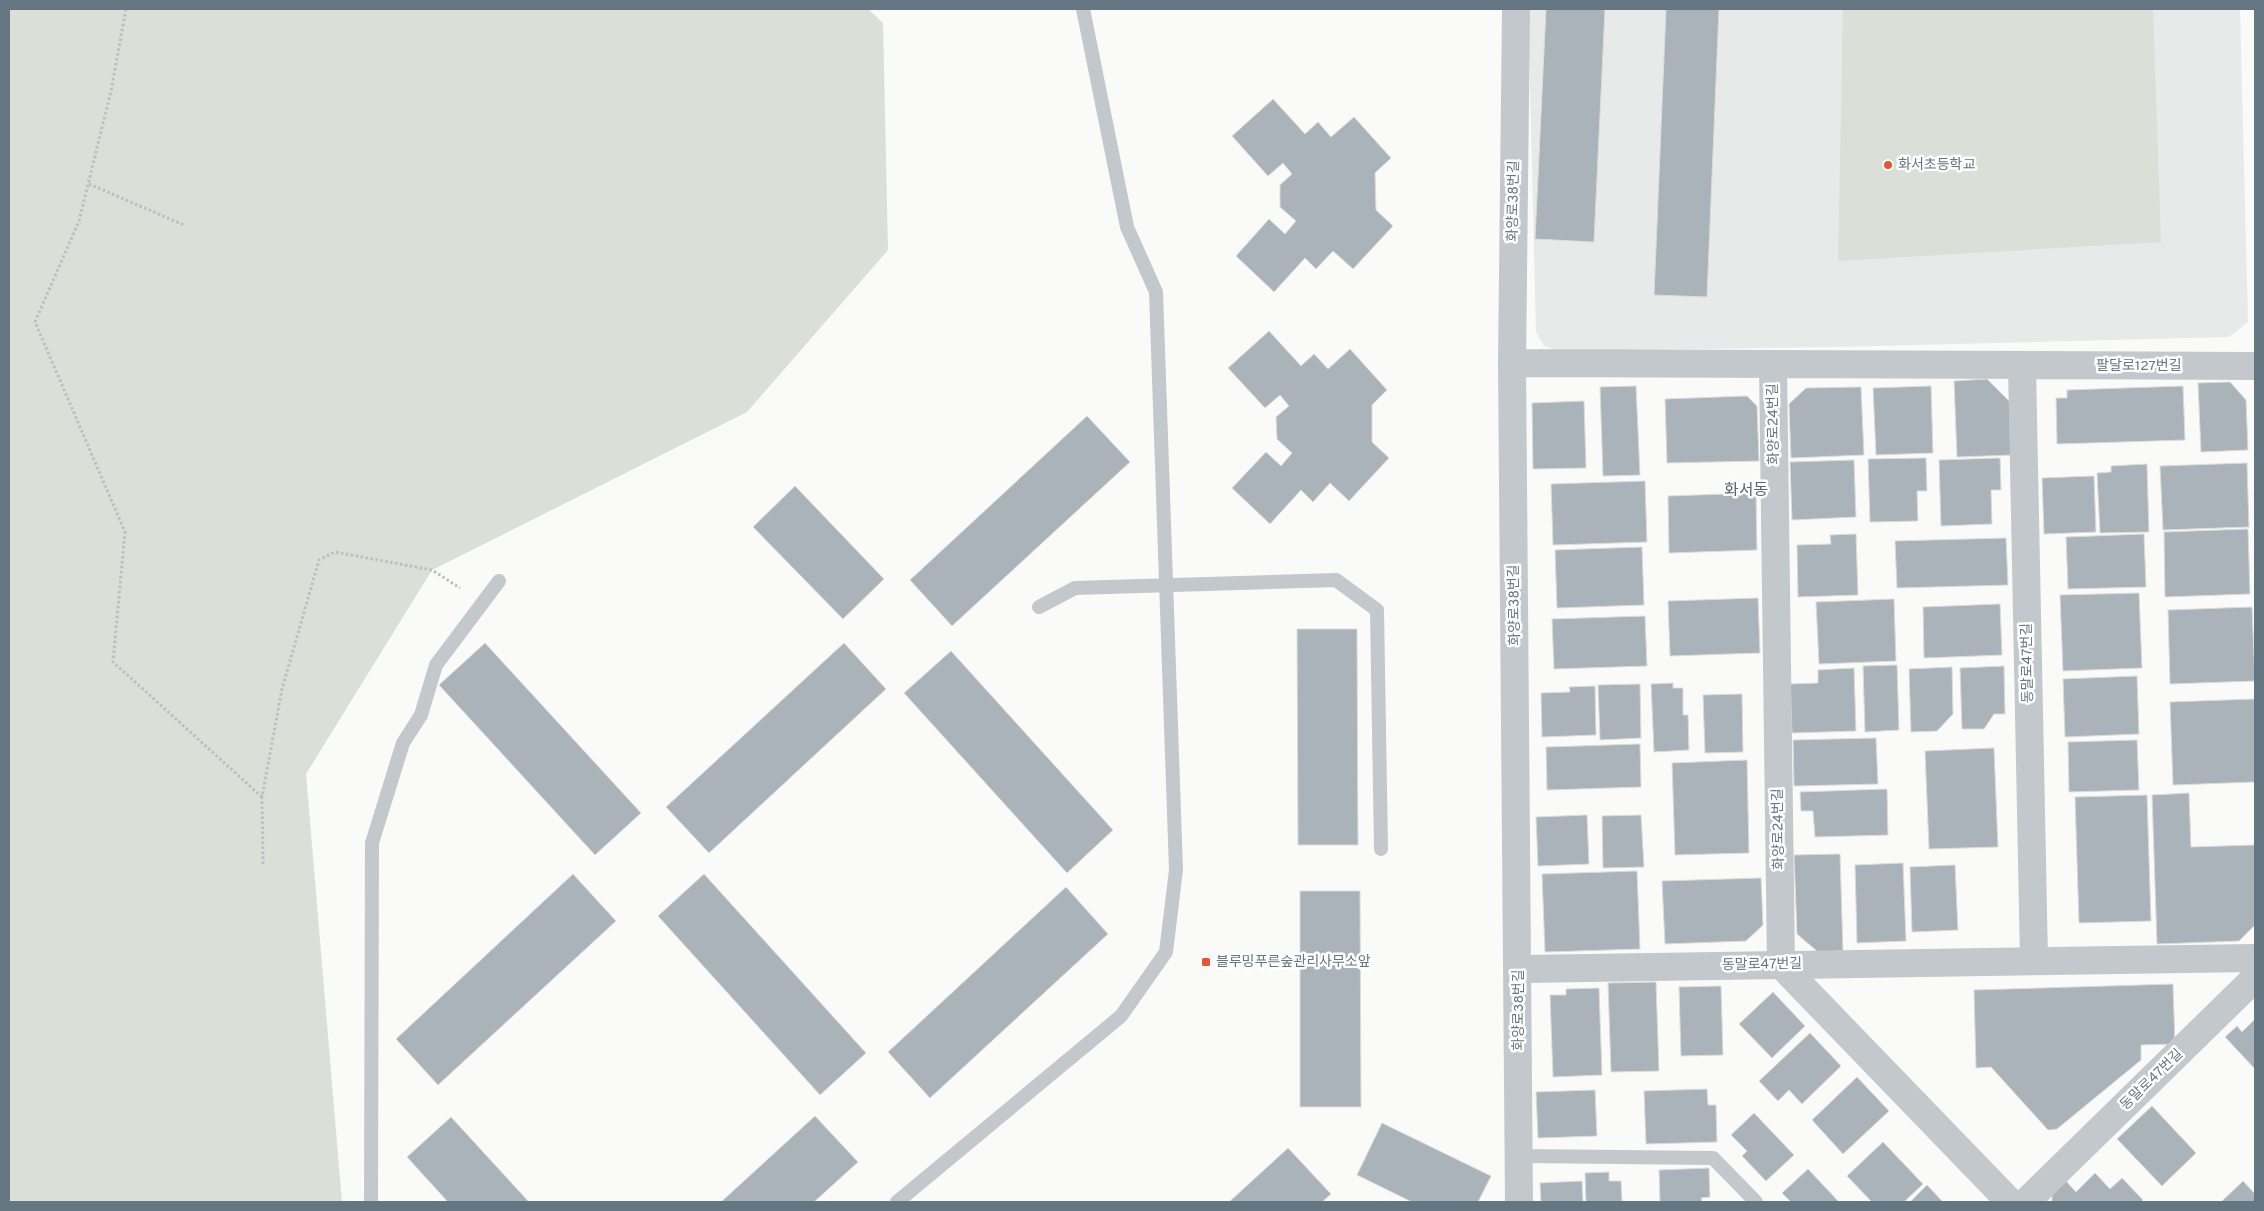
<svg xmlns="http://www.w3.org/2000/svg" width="2264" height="1211" viewBox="0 0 2264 1211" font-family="Overpass,'Noto Sans KR',sans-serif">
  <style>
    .built { fill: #e8e9e9 }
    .green { fill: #dadfd7 }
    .building { fill: #aab3b9; stroke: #dcdcda }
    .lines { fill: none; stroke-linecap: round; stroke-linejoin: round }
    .path { stroke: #bbbfc2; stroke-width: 3; stroke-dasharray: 2.5 2.5; stroke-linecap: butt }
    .service { stroke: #c3c8cc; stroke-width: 14 }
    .minor { stroke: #c3c8cc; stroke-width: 28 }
    .poi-dot { fill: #e4572e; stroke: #fff; stroke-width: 2 }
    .labels { text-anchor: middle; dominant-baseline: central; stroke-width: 5; stroke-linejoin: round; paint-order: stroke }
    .poi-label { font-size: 14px; fill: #657683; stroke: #fff; text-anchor: start }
    .street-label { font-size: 14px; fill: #657683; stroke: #fff }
    .quarter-label { font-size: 16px; fill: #57646e; stroke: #fff }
  </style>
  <rect width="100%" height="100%" fill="#fafaf8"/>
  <path class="built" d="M1528,9h712l8,313 -19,15 -391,10 -279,4 -15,-5 -8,-14z"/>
  <path class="green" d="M9,9h859l15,14 5,227 -141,162 -315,158 -126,204 36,428h-333z
    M1843,9h310l8,233 -323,19z"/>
  <path class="building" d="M1546,9h59l-11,233 -59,-3z
    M1666,9h53l-12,288 -53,-2z
    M1273,99l32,35 13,-12 13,15 23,-20 37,41 -16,15 1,37 17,16 -40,43 -20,-18 -17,18 -11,-11 -31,34 -38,-36 33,-37 16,15 11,-13 -16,-14v-22l12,-11 -9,-11 -15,13 -36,-40z
    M1269,331l32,35 13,-12 14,15 22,-20 37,41 -15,15v37l17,16 -40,43 -19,-18 -17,19 -12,-12 -31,34 -38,-36 34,-36 15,14 11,-13 -15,-14 -1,-22 13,-11 -9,-11 -15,13 -37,-40z
    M1987,379l25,25 2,51 -57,2 -3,-76z
    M2230,382l16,18 2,50 -47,2 -3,-69z
    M1636,386l4,89 -37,1 -3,-89z
    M1931,386l2,67 -57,2 -3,-67z
    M2183,386l2,54 -128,4 -1,-46h11v-8z
    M1861,387l3,68 -73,3 -2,-54 17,-16z
    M1747,396l10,10 2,55 -92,2 -2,-64z
    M1584,401l2,67 -53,1 -1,-66z
    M1087,416l43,46 -178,164 -42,-46z
    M1926,458l1,33h-10l1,30 -48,1 -2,-63z
    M2000,458l1,32h-10l1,34 -51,2 -2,-66z
    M1854,460l2,57 -64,3 -2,-58z
    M2247,463l2,64 -86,3 -3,-64z
    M2147,464l2,68 -49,1 -3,-60 14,-1v-6z
    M2094,476l2,56 -52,2 -2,-56z
    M1645,481l2,61 -94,3 -2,-61z
    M795,486l89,93 -41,40 -90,-92z
    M1756,493l1,57 -88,3 -1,-57z
    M2248,529l2,65 -85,3 -1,-65z
    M1856,534l2,61 -60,2 -1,-52 34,-1 -1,-9z
    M2144,534l2,53 -78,2 -2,-52z
    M2006,538l2,47 -111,3 -2,-47z
    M1642,547l2,58 -87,3 -2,-58z
    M2139,593l3,75 -79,3 -3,-76z
    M1758,598l2,55 -90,3 -2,-55z
    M1894,599l2,62 -77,3 -3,-62z
    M2000,604l2,51 -78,3 -1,-51z
    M2252,607l3,74 -85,3 -2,-74z
    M1645,616l2,50 -93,3 -2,-50z
    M1297,629h60l1,216h-60z
    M485,643l156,170 -46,42 -156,-170z
    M844,643l42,46 -177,164 -43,-46z
    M951,651l162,179 -46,43 -163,-180z
    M1897,665l2,65 -34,2 -2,-66z
    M2004,666l1,48h-11l-10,15h-22l-2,-61z
    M1952,667l1,47 -16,17 -26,1 -2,-63z
    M1854,668l2,63 -64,2 -2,-49 28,-1v-13z
    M2137,676l2,58 -74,3 -2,-58z
    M1673,683v5h10v27h5l1,35 -35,2 -3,-68z
    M1640,684l1,54 -41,2 -2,-55z
    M1595,686l1,49 -54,2 -1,-44 29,-1 -1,-5z
    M1742,694l1,58 -38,1 -2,-58z
    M2255,699v83l-82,3 -3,-83z
    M1876,738l2,46 -84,2 -1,-46z
    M2137,740l2,50 -70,2 -1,-50z
    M1640,744l1,43 -94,3 -1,-43z
    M1994,748l4,99 -69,2 -4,-98z
    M1747,760l2,93 -74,2 -3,-92z
    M1887,789l1,46 -73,2 -2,-26h-12l-1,-19z
    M2189,793l2,54 64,-2v80l-16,16 -82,3 -5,-149z
    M2147,795l4,126 -72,2 -4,-126z
    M1587,815l2,49 -51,2 -2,-49z
    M1641,815l3,52 -41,1 -1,-52z
    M1840,854l3,97 -25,1 -21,-18 -3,-79z
    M1903,863l3,78 -49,2 -2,-78z
    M1955,865l3,65 -46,2 -2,-65z
    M1637,871l3,78 -95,3 -3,-78z
    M573,874l43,47 -178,164 -42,-46z
    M704,874l162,179 -46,42 -162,-179z
    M1761,878l2,47 -17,16 -81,3 -3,-63z
    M1066,887l42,47 -178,164 -42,-46z
    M1300,891h60l1,216h-61z
    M1656,982l3,89 -48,1 -3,-89z
    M2173,984l2,60 -34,1v15l-84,69 -9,1 -57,-63 -15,1 -2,-78z
    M1721,986l2,69 -42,1 -2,-69z
    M1599,988l3,87 -49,2 -3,-82h16v-6z
    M1773,992l32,34 -33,32 -33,-34z
    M2254,1020h1v49l-30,-32 12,-11 5,6z
    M1810,1033l31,33 -39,38 -13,-14 -11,11 -19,-20z
    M1857,1077l32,34 -46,43 -31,-34z
    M1707,1089l1,16h8l1,37 -71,2 -2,-53z
    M1595,1090l2,46 -59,2 -2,-46z
    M2152,1106l44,47 -34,33 -45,-47z
    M1754,1113l40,42 -28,26 -24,-25 5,-5 -16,-16z
    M815,1116l43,46 -44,40h-93z
    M451,1117l78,85h-81l-41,-45z
    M1382,1123l109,53 -13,26h-66l-55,-27z
    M1883,1142l40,42 -19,18h-32l-25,-26z
    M1288,1148l43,46 -9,8h-93z
    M1709,1168l1,29 -9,1 1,4h-42l-1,-32z
    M1808,1169l31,33h-48l-9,-9z
    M1609,1172v9h12l1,20 6,1h-42l-1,-29z
    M2095,1173l15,16 12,-11 21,22 -2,2h-89v-12l12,-11 12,13z
    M1582,1181l1,21h-42l-1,-19z
    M2243,1181l12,13v8h-34z
    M1927,1185l16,17h-33z"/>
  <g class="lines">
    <path class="path" d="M126,9l-15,82 -32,130 -44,101 90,210 -12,130 149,135
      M89,184l95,41
      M263,864l-1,-67 20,-108 37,-129 16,-8 97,18 28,18"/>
    <path class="service" d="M1039,607l36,-19 261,-8 41,30 4,239
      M1519,1156l194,2 43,44
      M371,1202l1,-359 31,-100 18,-28 15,-50 63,-84
      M897,1202l224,-186 45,-64 10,-82 -20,-578 -29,-65 -44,-218"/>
    <path class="minor" d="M1516,9l-4,354 7,839
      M1512,363l743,3
      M1773,365l8,600 229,237
      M2022,367l12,593
      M1519,969l736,-11
      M2026,1202l229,-224"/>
  </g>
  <g class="poi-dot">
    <circle cx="1888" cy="165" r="5"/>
    <rect x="1201" y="957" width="10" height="10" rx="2.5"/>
  </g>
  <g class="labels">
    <g class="poi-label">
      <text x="1898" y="165">화서초등학교</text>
      <text x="1216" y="962">블루밍푸른숲관리사무소앞</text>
    </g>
    <g class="street-label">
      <text transform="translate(1514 201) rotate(-89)">화양로38번길</text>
      <text x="2139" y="366">팔달로127번길</text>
      <text transform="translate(1774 424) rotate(-91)">화양로24번길</text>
      <text transform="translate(1515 605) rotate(-91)">화양로38번길</text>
      <text transform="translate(2028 663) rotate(-91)">동말로47번길</text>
      <text transform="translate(1779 829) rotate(-91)">화양로24번길</text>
      <text transform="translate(1762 965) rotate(-1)">동말로47번길</text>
      <text transform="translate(1519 1010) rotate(-90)">화양로38번길</text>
      <text transform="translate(2152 1080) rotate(-44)">동말로47번길</text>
    </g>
    <g class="quarter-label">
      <text x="1746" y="491">화서동</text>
    </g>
  </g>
  <rect width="2264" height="1211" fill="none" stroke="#657683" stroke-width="20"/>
</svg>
